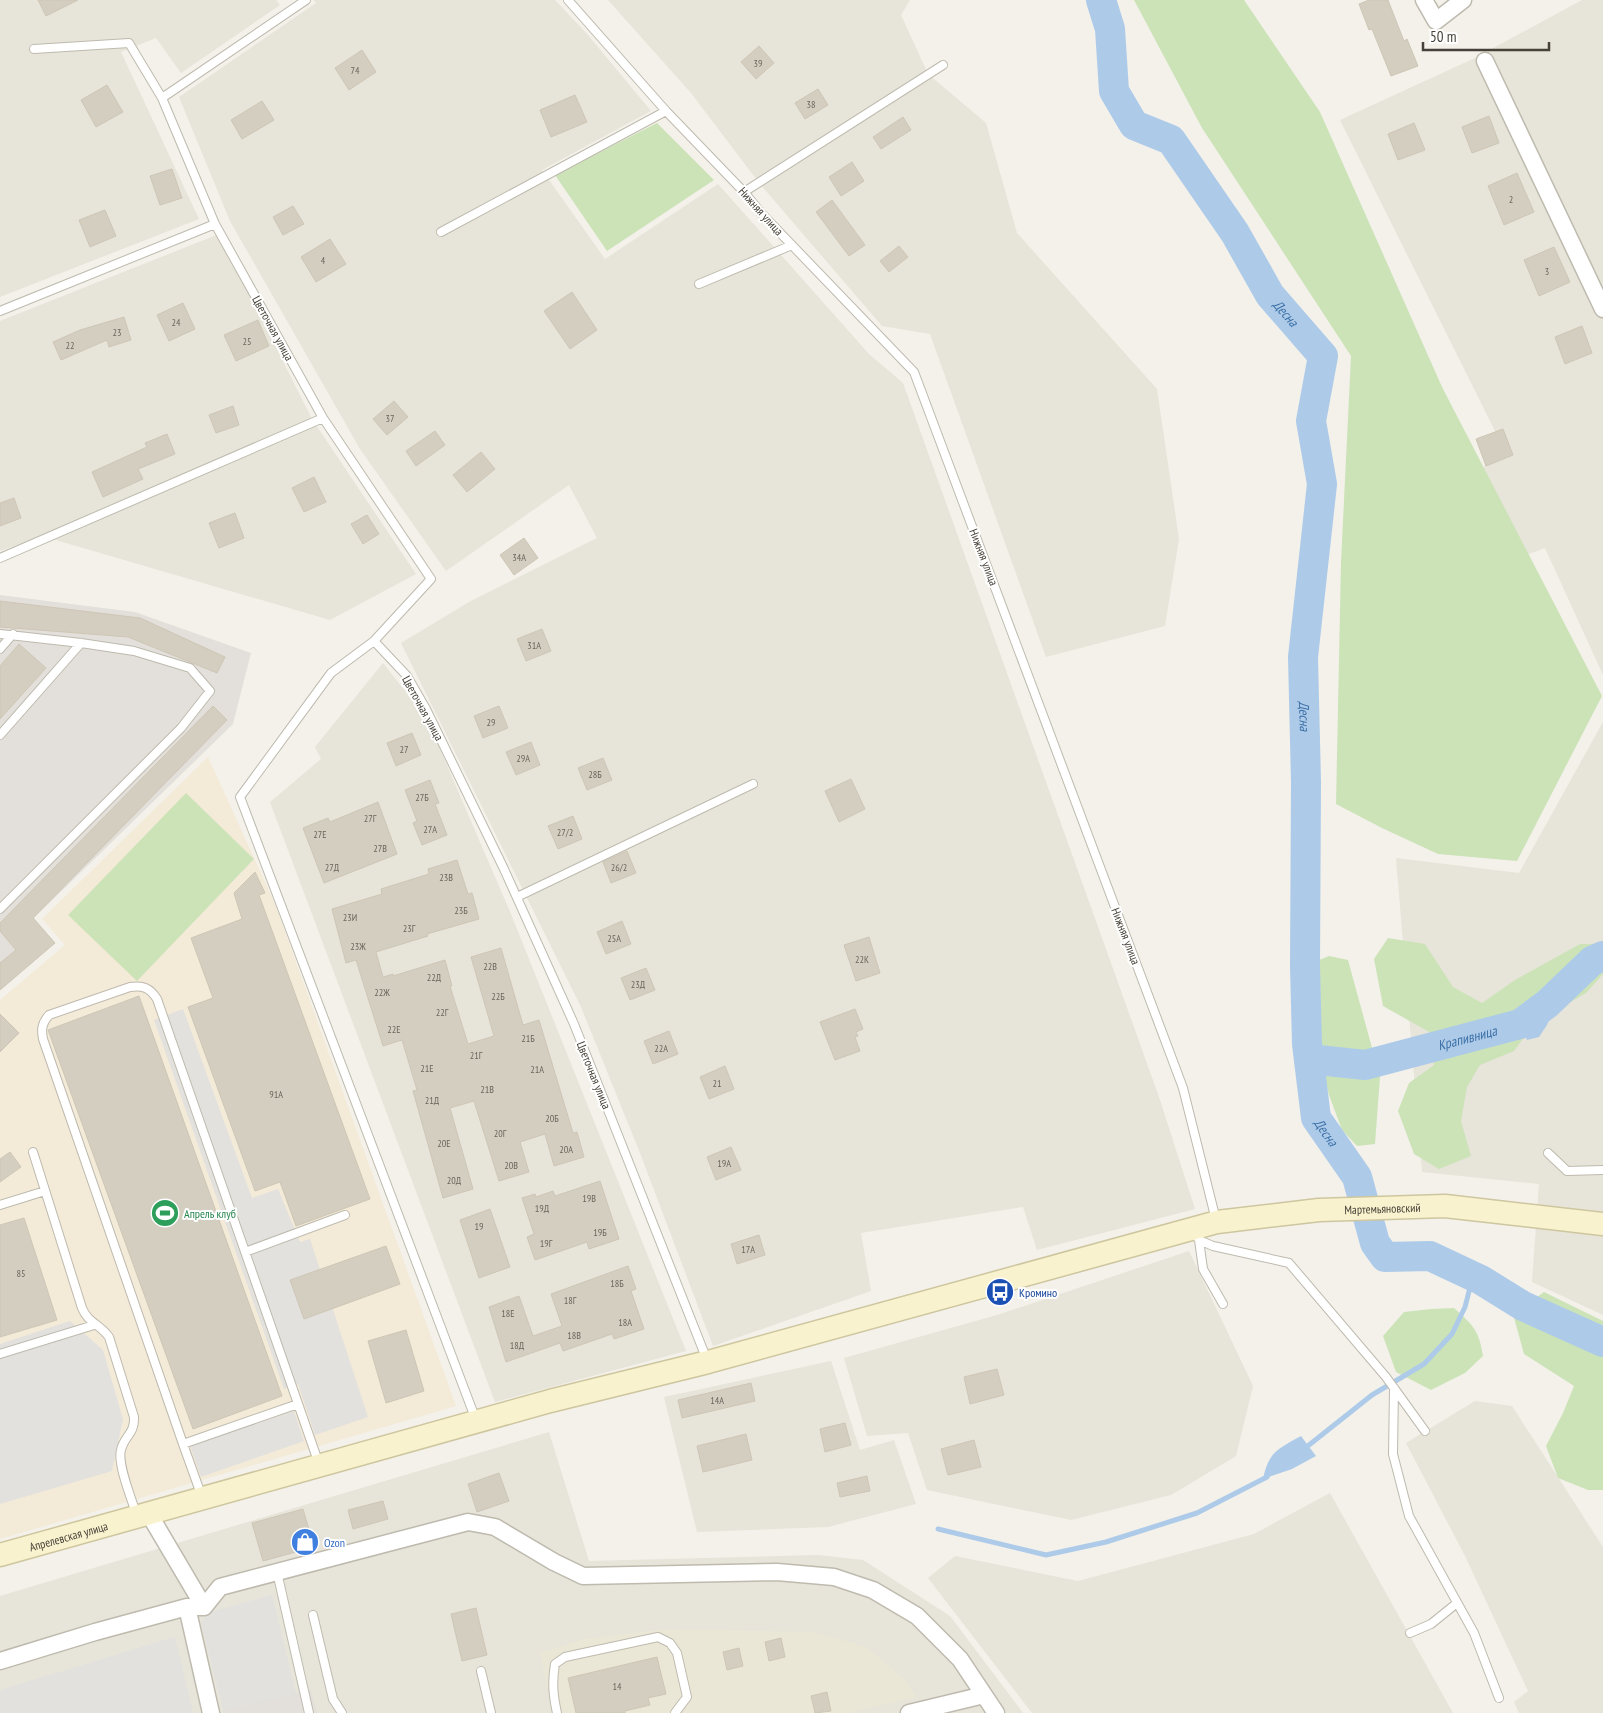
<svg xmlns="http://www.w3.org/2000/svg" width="1603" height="1713" viewBox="0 0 1603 1713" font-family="'PT Sans Narrow',sans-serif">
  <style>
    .residential { fill: #e7e4d9 }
    .commercial { fill: #f3ead8 }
    .industrial { fill: #e3e0db }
    .education { fill: #ebe7d6 }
    .green { fill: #cce3b8 }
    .parking { fill: #e2e1de }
    .water { fill: #adcbe9 }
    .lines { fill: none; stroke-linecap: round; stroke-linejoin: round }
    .stream { stroke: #adcbe9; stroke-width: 5 }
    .river { stroke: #adcbe9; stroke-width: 30 }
    .building { fill: #d4cec1; stroke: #cec6b5 }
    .lane-casing { stroke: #bebaae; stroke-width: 10 }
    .street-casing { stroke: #bebaae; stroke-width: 19 }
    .secondary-casing { stroke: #cec69f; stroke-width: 25 }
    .lane { stroke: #fff; stroke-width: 8 }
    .street { stroke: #fff; stroke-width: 16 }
    .secondary { stroke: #f9f2ce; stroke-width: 22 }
    .labels { text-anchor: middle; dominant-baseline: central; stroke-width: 4; stroke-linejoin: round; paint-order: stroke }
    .number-label { font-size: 10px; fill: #6a655b }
    .street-label { font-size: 12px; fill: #474239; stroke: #fff }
    .leisure-label { font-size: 12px; fill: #27864d; stroke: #fff; text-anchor: start }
    .transit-label { font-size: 12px; fill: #164399; stroke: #fff; text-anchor: start }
    .shop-label { font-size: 12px; fill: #366cbe; stroke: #fff; text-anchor: start }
    .water-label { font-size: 14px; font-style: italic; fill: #3d71a7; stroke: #fff }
  </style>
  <rect width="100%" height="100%" fill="#f3f1ea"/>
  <path class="residential" d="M0,0h276l4,5 -99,68 -25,-35 -35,14 78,167 -199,78z
    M314,0h241l33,35 63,76 -109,59 63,89 113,-75 151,170 34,29 256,714 36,112 -158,41 -14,-43 -162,26 10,58 -158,55 -73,-193 -59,-146 -180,-364 68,-41 128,-64 -28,-53 -123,86 -86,-122 -130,-228 -51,-124 137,-94z
    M608,0h302l-9,15 27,59 58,49 31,110 140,156 22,150 -14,87 -119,31 -116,-323 -48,-8 -122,-142 -69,-91z
    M1582,0h21v675l-58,-127 -62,23 -31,-60 49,-68 -161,-323 135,-62z
    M219,234l93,185 104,155 -86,46 -288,-84 -42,15v-230z
    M383,663l44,56 84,195 175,437 -191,51 -225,-600 51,-43 -6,-12z
    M1603,722v593l-71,-33 7,-98 -117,-12 -26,-314 123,15z
    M1189,1251l64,135 -17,70 -65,39 -100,25 -144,-30 -19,-57 -41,3 -23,-78 153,-43z
    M831,1361l29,89 34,-10 22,64 -88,23 -131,5 -33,-135z
    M1475,1401l37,5 91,141v166h-84l-5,-11 14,-11 -63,-135 -59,-113z
    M549,1432l40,129 229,-6 45,5 87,56 73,97h-1023v-117z
    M1330,1493l123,220h-421l-104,-135 27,-22 123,25 176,-47z"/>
  <path class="commercial" d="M208,757l67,147 181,502 -456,133v-539l65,-55 -23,-26z"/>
  <path class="industrial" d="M0,595l135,17 116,41 -18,71 -199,194 21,25 -55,47z
    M311,1690l6,23h-93l-1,-3z"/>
  <path class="education" d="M666,1629l146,3 27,7 26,8 15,11 26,23 10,16 -68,16h-295l-13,-60 43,-14z"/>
  <path class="green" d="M1134,0h110l76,112 122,275 160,309 -85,165 -79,-7 -56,-26 -46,-24 5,-242 10,-206 -149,-228z
    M657,123l57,57 -107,71 -52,-76z
    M186,793l68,66 -117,122 -69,-66z
    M1388,938l37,6 28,43 29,16 33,-23 65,-36h23v30l-17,19 -36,21 -20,15 -16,22 -34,14 -13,22 -6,34 10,35 -32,13 -25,-15 -16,-43 11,-28 25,-18 -3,-32 -48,-27 -9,-47z
    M1329,956l19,4 32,117 -5,67 -18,2 -15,-16 -13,-35 -14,-57 -3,-75z
    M1544,1292l59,29v169h-15l-30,-12 -12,-32 17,-33 11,-27 -50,-32 -11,-40z
    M1454,1308c19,17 25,22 29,48l-18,17 -34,17 -35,-18 -13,-36 21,-24 27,-3z"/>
  <path class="parking" d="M183,1009l69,189 26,-9 22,53 10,-3 58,178 -53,18 -17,-51 -14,5 -130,-369z
    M70,1321l33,29 20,69 -11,52 -112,33v-160z
    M294,1411l10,30 -103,36 -11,-31z
    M272,1595l24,99 -73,16 -22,-87 7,-10z
    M175,1637l18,76h-193v-23z"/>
  <path class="water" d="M1537,1003l10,1c7,14 0,21 -8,33l-12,3 -7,-16 7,-14z
    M1301,1436l15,20 -24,13 -29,10c6,-28 15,-30 38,-43z"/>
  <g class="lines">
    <path class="stream" d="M1304,1449l68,-54 52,-31 28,-30 13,-27 8,-31
      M938,1529l108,26 60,-13 91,-29 70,-36"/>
    <g class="river">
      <path id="s1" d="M1101,0l9,29 4,62 20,34 37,15 64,93 35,62 53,61 -12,65 11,63 -19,173 3,125 -1,184 2,78 9,74 41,59 18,66 10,14 45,-1 51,24 42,26 80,36"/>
      <path id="s2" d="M1309,1059l56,6 155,-41 27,-20 45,-43 11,-5"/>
    </g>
  </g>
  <path class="building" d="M38,0h40l-32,16z
    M1369,0h19l16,41 3,-2 11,27 -27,10 -19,-47 -3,1 -10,-26z
    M759,46l15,17 -18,16 -15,-17z
    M362,50l14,22 -27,18 -14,-22z
    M107,85l16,27 -27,15 -15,-27z
    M818,89l10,16 -23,14 -10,-16z
    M575,95l12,27 -36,15 -11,-27z
    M262,101l12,19 -32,19 -11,-19z
    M1489,116l10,27 -27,10 -10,-26z
    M903,117l8,13 -30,19 -8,-12z
    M1414,123l11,27 -27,10 -10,-26z
    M852,162l12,19 -23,15 -12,-19z
    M172,169l10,29 -22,7 -10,-29z
    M1517,173l17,39 -30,13 -16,-39z
    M832,200l33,45 -16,11 -33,-44z
    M293,206l11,18 -21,11 -10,-18z
    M105,210l11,26 -26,11 -11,-27z
    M330,239l16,25 -30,18 -15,-25z
    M899,246l9,11 -19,15 -9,-11z
    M1554,247l16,35 -31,14 -15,-36z
    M572,292l25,38 -27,19 -26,-38z
    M183,303l12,26 -26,12 -12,-26z
    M124,317l7,23 -22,7 -2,-7 -46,20 -8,-18 27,-12z
    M258,320l11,26 -33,15 -12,-26z
    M1582,326l10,27 -27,11 -10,-27z
    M394,401l14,16 -21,18 -14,-16z
    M233,406l6,19 -23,8 -7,-18z
    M1503,429l10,26 -27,11 -10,-27z
    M435,431l10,14 -29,21 -10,-15z
    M167,434l8,20 -37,15 5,10 -40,18 -11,-25 55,-25 -2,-4z
    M481,452l14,17 -28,23 -14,-17z
    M314,477l12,25 -22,10 -12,-24z
    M14,498l7,20 -21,8v-23z
    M235,513l9,25 -25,10 -10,-25z
    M367,515l12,19 -16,10 -12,-20z
    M524,538l14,20 -24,17 -14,-20z
    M0,601l140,17 85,39 -8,16 -89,-36 -128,-10z
    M542,629l9,22 -25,10 -9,-22z
    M19,644l27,24 -46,51v-53z
    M213,706l14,14 -194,198 22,25 -55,47v-27l16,-13 -16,-19v-8z
    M499,706l9,22 -25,10 -9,-22z
    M412,733l9,22 -25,11 -9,-23z
    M531,742l9,23 -24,10 -10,-23z
    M603,758l9,22 -25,10 -9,-22z
    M851,779l14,30 -26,13 -14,-31z
    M430,780l9,23 -4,1 12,31 -25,10 -9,-22 4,-2 -12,-31z
    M378,802l19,52 -73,29 -21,-55 25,-10 2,4z
    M573,816l9,23 -24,10 -10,-23z
    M627,851l9,22 -25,10 -8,-21z
    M457,860l11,34 4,-1 7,26 -52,15 1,2 -52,16 7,25 10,-3v2l52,-16 7,26h-2l18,58 26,-8 -23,-79 30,-9 22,77 16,-5 34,113 4,-1 7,25 -30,9 -9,-32 -25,8 9,30 -30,9 -25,-80 -24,7 23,81 -30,9 -30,-107 4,-1 -15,-50 -19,6 -27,-86 -10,3 -14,-54 50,-15 -1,-5 48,-15 -1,-5z
    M255,872l10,21 -6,2 111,304 -74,27 -16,-44 -25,9 -67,-184 25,-9 -22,-60 51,-19 -8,-26z
    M622,921l9,23 -25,10 -9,-22z
    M869,937l11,36 -24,8 -12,-36z
    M646,968l9,22 -25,10 -9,-22z
    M139,996l143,400 -89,33 -145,-399z
    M855,1009l8,20 -7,3 2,4 -3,1 5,14 -25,9 -15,-38z
    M0,1014l19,19 -19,19z
    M669,1031l9,23 -25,10 -9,-23z
    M725,1066l9,23 -25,10 -9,-22z
    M731,1147l10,23 -25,10 -9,-23z
    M10,1152l11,15 -21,15v-23z
    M600,1181l19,58 -30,10 -2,-7 -52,18 -8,-23 7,-3 -12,-36 13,-4 1,3 17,-6 2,5z
    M490,1209l20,58 -31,11 -19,-58z
    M24,1218l33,102 -57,17v-112z
    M759,1235l6,20 -28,9 -6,-20z
    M386,1246l14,38 -96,35 -14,-39z
    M628,1266l8,23 -5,2 13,38 -30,10 -2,-5 -49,17 -3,-8 -54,19 -17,-55 30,-11 14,40 29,-10 -11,-32z
    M406,1330l18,61 -38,12 -18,-62z
    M997,1369l7,26 -34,9 -6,-27z
    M751,1383l4,18 -73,17 -4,-18z
    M845,1423l6,22 -26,7 -5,-23z
    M746,1434l6,26 -49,12 -6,-26z
    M974,1440l7,27 -33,8 -7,-26z
    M499,1473l10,28 -32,11 -9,-28z
    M867,1476l3,15 -30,6 -3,-14z
    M383,1501l5,18 -35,10 -5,-19z
    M303,1509l11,38 -51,14 -11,-38z
    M476,1608l11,47 -25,6 -11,-47z
    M781,1638l4,19 -16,4 -4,-19z
    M739,1648l4,18 -16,4 -4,-18z
    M657,1657l9,37 -18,4 2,7 -25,6v2h-49l-8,-35z
    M827,1692l4,19 -16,2 -4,-17z"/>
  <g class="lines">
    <defs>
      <path id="lane" d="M306,0l-144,98 53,126 108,194 108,161 -57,62 33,35 19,33 78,160 70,155 133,336
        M568,0l98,111 78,81 17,21 153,159 269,716 33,132
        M34,49l95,-6 33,55
        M744,192l199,-127
        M441,232l225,-121
        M699,284l93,-39
        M0,311l215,-87
        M0,558l323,-140
        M0,634l81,9 53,8 56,17 20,23 -29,37 -181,181
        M374,641l-43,32 -91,124 236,623
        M0,649l13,-15
        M0,735l81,-92
        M517,897l236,-113
        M33,1152l49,156c6,15 18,16 27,29l25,80c1,17 -10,19 -13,33 -4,14 11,50 16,66
        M1548,1153l19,18 36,-1
        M0,1205l45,-14
        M1194,1231l5,9 14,6 76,17 97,114 39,54
        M1199,1240l4,29 20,35
        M245,1252l100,-37
        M0,1354l94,-29
        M1394,1388l-1,66 16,62 65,117 25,65
        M298,1404l-115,40 -140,-405c-2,-10 -1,-16 6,-24l81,-28c13,-2 20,1 27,12l162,465
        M183,1444l19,53
        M277,1572l32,141
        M313,1615l20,84 9,14
        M1410,1633l21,-9 26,-21
        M481,1671l10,42
        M557,1713c-4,-18 -5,-31 -2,-49l10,-7 93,-20 12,6 7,10 10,44 -12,16"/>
      <path id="street" d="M1424,0l12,21 27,-21
        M1485,61l118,248
        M149,1514l55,93
        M187,1607l24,106
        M0,1661l95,-29 92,-25h17l16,-20 248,-65 27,5 59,35 29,14 194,-4 57,5 39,13 44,26 43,43 36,54
        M909,1713l75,-18"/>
      <g id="secondary">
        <path id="s3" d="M0,1555l550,-154 158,-39 509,-140 102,-12 126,-4 158,18"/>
      </g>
    </defs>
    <use href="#lane" class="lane-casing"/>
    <use href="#street" class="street-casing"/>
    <use href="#secondary" class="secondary-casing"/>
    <use href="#lane" class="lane"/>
    <use href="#street" class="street"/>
    <use href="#secondary" class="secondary"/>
  </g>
  <defs>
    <symbol id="stadium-disc" viewBox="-11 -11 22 22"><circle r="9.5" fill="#2e9e5b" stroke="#fff"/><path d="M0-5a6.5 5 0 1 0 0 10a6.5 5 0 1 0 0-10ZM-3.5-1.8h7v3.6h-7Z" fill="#fff"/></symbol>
    <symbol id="bus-disc" viewBox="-11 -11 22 22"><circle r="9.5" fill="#1a4fb4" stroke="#fff"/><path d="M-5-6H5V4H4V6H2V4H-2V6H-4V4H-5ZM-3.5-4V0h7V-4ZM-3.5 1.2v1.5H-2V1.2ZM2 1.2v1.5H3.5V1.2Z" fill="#fff"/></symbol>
    <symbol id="shop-disc" viewBox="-11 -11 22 22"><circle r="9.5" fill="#3f7fe0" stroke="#fff"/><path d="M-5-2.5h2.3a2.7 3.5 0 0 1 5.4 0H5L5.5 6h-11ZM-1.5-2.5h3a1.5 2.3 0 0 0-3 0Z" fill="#fff"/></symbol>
  </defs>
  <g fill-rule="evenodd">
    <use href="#stadium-disc" x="149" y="1197" width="32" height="32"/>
    <use href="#bus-disc" x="984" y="1276" width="32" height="32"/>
    <use href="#shop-disc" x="289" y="1526" width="32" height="32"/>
  </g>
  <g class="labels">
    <g class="number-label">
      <text x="758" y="63">39</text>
      <text x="355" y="70">74</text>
      <text x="811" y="104">38</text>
      <text x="1511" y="199">2</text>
      <text x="323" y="260">4</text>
      <text x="1547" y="271">3</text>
      <text x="176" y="322">24</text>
      <text x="117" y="332">23</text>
      <text x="247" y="341">25</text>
      <text x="70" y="345">22</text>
      <text x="390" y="418">37</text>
      <text x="519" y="557">34А</text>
      <text x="534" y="645">31А</text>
      <text x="491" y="722">29</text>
      <text x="404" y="749">27</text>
      <text x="523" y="758">29А</text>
      <text x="595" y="774">28Б</text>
      <text x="422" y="797">27Б</text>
      <text x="370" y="818">27Г</text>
      <text x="430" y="829">27А</text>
      <text x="565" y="832">27/2</text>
      <text x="320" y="834">27Е</text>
      <text x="380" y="848">27В</text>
      <text x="332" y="867">27Д</text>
      <text x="619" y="867">26/2</text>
      <text x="446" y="877">23В</text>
      <text x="461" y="910">23Б</text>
      <text x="350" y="917">23И</text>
      <text x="409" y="928">23Г</text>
      <text x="614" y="938">25А</text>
      <text x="358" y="946">23Ж</text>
      <text x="862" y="959">22К</text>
      <text x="490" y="966">22В</text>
      <text x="434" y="977">22Д</text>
      <text x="638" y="984">23Д</text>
      <text x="382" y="992">22Ж</text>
      <text x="498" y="996">22Б</text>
      <text x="442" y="1012">22Г</text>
      <text x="394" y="1029">22Е</text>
      <text x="528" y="1038">21Б</text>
      <text x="661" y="1048">22А</text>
      <text x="476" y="1055">21Г</text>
      <text x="427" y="1068">21Е</text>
      <text x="537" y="1069">21А</text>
      <text x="717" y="1083">21</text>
      <text x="487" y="1089">21В</text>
      <text x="276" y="1094">91А</text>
      <text x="432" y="1100">21Д</text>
      <text x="552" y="1118">20Б</text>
      <text x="500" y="1133">20Г</text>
      <text x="444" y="1143">20Е</text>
      <text x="566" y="1149">20А</text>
      <text x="724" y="1163">19А</text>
      <text x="511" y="1165">20В</text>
      <text x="454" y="1180">20Д</text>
      <text x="589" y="1198">19В</text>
      <text x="542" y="1208">19Д</text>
      <text x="479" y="1226">19</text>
      <text x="600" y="1232">19Б</text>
      <text x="546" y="1243">19Г</text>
      <text x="748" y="1249">17А</text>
      <text x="21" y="1273">85</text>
      <text x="617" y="1283">18Б</text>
      <text x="570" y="1300">18Г</text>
      <text x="508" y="1313">18Е</text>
      <text x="625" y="1322">18А</text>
      <text x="574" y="1335">18В</text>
      <text x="517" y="1345">18Д</text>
      <text x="717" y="1400">14А</text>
      <text x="617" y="1686">14</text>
    </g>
    <g class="street-label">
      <text transform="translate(761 211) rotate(48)">Нижняя улица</text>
      <text transform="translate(273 328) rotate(61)">Цветочная улица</text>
      <text transform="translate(984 557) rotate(69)">Нижняя улица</text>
      <text transform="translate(423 708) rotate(61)">Цветочная улица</text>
      <text transform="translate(1126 936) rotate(69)">Нижняя улица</text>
      <text transform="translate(594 1075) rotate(68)">Цветочная улица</text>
      <text stroke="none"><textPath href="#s3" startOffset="1428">Мартемьяновский</textPath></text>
      <text stroke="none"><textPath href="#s3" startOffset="71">Апрелевская улица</textPath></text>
    </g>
    <g class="leisure-label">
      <text x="184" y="1213">Апрель клуб</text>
    </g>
    <g class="transit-label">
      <text x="1019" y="1292">Кромино</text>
    </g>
    <g class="shop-label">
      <text x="324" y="1542">Ozon</text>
    </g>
    <g class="water-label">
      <text stroke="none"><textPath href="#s1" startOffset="380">Десна</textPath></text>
      <text stroke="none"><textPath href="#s1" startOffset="800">Десна</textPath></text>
      <text stroke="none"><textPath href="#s2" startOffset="162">Крапивница</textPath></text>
      <text stroke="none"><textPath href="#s1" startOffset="1220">Десна</textPath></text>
    </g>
  </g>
  <path d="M1423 42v8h126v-8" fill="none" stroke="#474239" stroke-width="2.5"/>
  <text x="1430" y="42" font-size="15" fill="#474239" stroke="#ffffff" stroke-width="4" paint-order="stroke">50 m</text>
</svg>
